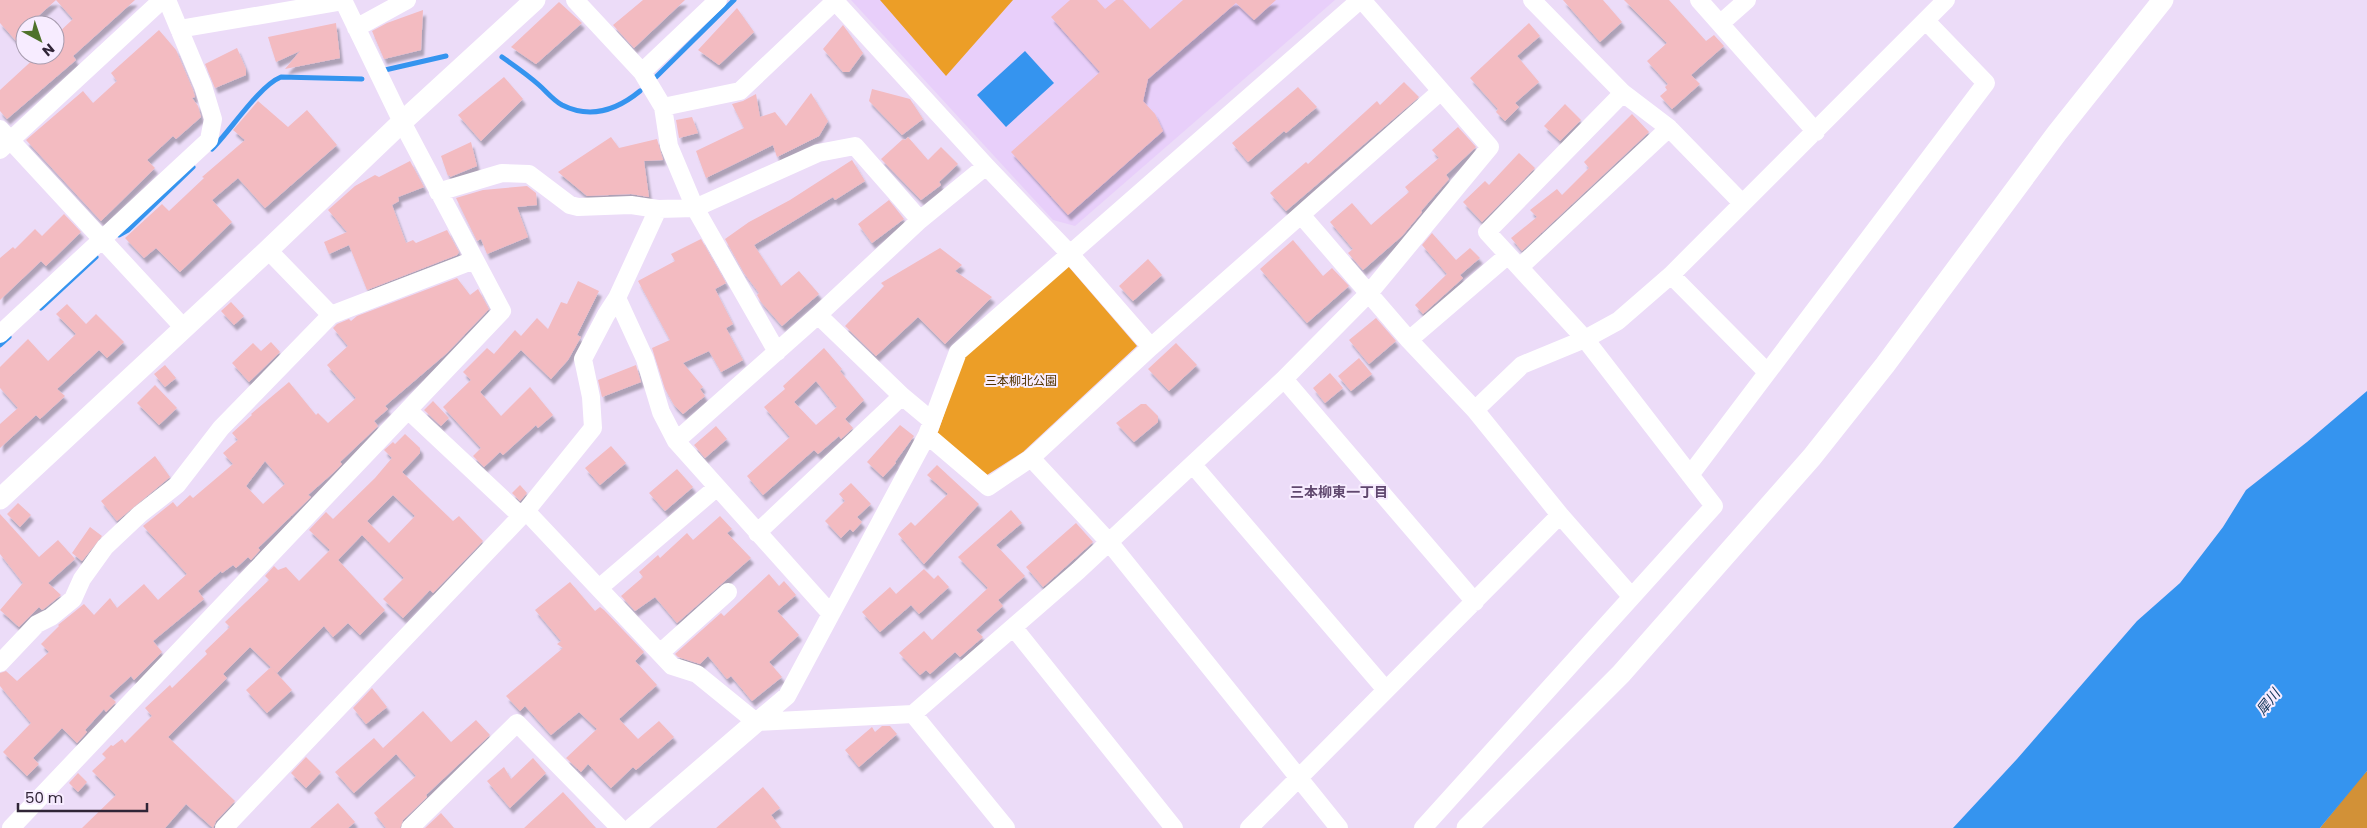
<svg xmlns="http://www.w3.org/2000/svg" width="2367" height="828" viewBox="0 0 2367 828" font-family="Poppins,'Noto Sans JP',sans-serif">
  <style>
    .built { fill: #e8cffa }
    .green { fill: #ec9e27 }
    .forest { fill: #d29137 }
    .water { fill: #3594ef }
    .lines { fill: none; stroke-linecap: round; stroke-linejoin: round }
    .stream { stroke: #3594ef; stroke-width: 5 }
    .building { fill: #f3bbc1; fill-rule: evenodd; filter: url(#shadow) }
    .minor { stroke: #fff; stroke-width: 18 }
    .tertiary { stroke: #fff; stroke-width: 21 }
    .labels { text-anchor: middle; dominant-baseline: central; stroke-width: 4; stroke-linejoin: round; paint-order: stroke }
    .park-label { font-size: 12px; fill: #533300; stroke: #f7ecff }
    .neighbourhood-label { font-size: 14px; font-weight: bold; fill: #60486f; stroke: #f7ecff }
    .water-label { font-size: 14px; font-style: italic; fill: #0c3155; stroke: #f7ecff }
  </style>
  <defs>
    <filter id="shadow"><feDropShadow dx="3" dy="5.5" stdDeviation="1" flood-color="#0004"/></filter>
  </defs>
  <rect width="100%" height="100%" fill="#ecdcf8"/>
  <path class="built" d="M851,0h484l-260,226 -22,-6z"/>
  <path class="green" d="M880,0h133l-67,76z
    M1068,266l69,80 -114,106 -36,23 -50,-40 26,-77z"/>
  <path class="forest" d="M2367,771v57h-47l40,-50z"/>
  <path class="water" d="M1025,51l29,32 -48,44 -29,-32z
    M2367,391v380l-47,57h-367l64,-69 120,-138 43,-38 43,-56 23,-37 61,-48z"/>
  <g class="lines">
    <path class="stream" d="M502,57c13,9 26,18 37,28 8,7 14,15 23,20 28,14 55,5 78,-14
      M385,70l61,-14
      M656,77l78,-77
      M212,149c19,-19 47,-63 69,-72l81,2
      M119,235l9,-5 65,-63
      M41,308l55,-51
      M0,345l9,-8"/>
  </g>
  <path class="building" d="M0,0h135l-62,56 3,4 -69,59 -7,-8v-21l38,-35h17v-19l18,-17 -17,-19 -21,19 5,6h-15v26l-25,-28z
    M643,0h42l-51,48 -21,-23z
    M1070,0h27l8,9 11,-9h7l27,29 33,-29h93l-22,20 -18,-17 -88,76 -5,22 12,13 8,17 -95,84 -57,-63 89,-80 -49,-55z
    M1563,0h40l19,22 -22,20z
    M1624,0h45l37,41 8,-6 10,11 -33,29 9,9 -28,25 -12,-13 7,-6 -2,-3 3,-3 -21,-23 20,-18z
    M559,2l23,21 -46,41 -25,-17z
    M737,8l17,24 -35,33 -21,-15z
    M423,10l-2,40 -37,9 -12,-28 15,-8z
    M336,23l4,35 -55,11 15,-18 -24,11 -8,-25z
    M1529,23l11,13 -23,20 22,26 -24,21 4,4 -14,14 -9,-9 2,-3 -28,-31z
    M843,25l20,28 -14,19h-6l-20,-23z
    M159,30l17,20 17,40 2,7 -3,1 6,8 3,11 -25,22 -3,-3 -26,24 8,8 -54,53 -75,-81 57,-49 10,12 24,-22 -6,-8z
    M237,48l9,21v6l-31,13 -10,-24z
    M504,77l19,22 -42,42 -23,-26z
    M1404,82l15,15 -133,114 -16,-18 36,-31 2,2 69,-63 3,4z
    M1298,87l19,20 -31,26 -2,-2 -36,31 -16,-19z
    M872,89l38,10 13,20 -21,16 -33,-34z
    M811,93l17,28 -9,15 -42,21 -4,-12 -67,33 -10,-27 48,-23 -12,-24 11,-3 13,-7 4,23 15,-5 11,14z
    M258,101l30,26 19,-17 30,35 -72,63 -27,-30 -26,22 20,22 -52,50 -24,-24 -12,10 -19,-20 37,-34 7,7 35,-33 -2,-1 43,-37 -12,-10z
    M1565,104l16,16 -21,21 -16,-15z
    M1632,114l17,18 -127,119 -11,-13 26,-21 -7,-7 27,-21 5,6 27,-27 -5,-6z
    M692,117l6,16 -19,5 -3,-18z
    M1458,127l18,20 -30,28 3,4 -28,32 1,1 -20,24 -39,34 -15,-17 5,-4 -23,-27 22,-19 19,22 38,-33 -4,-5 34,-29 -7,-8z
    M611,137l8,11 38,-9 6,21 -19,1 5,36 -18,-3 -44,2 -29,-24z
    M908,137l20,23 13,-13 17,17 -19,18 2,3 -20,15 -40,-41 22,-20 2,1z
    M471,142l6,24 -27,11v-2l-2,1 -7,-20z
    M1519,153l16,15 -53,54 -19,-20 22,-21 4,4z
    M852,160l13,21 -30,19 -2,-3 -79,48 27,41 18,-15 20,23 -37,32 -21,-24 -4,-7 2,-2 -15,-20 -19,-34 24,-17 41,-22z
    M410,161l14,26 -26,10 1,4 -7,4 14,38 7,-3 3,3 31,-13 12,22 -2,3 -90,35 -18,-45 -20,9 -5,-12 23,-10 -19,-22 27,-24 20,-11 4,2z
    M527,186l9,7 1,12 -20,2 11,30 -41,17 -6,-15 -4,2 -21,-43 27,-8z
    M889,200l15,19 -32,24 -14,-19z
    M64,214l17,18 -35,34 -5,-5 -41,39v-42l13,-11 2,2 20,-20 7,7z
    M1432,233l24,27 14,-12 10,10 -20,17 3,3 -40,36 -8,-9 32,-31 -25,-29z
    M701,239l25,44 -11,6 18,35 -7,4 17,32 -22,12 -12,-21 -26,12 20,24 -3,2 5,7 -22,18 -9,-9 -9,-16 -13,-41 18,-8 -32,-59 37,-20 -4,-7z
    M1293,240l30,36 9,-8 17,18 -42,37 -47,-54z
    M940,248l22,17 -7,6 37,26 -47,47 -27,-27 -42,39 -31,-30 39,-40 -3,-3z
    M1148,259l14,16 -29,26 -14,-15z
    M457,278l13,17 8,-6 11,20 -42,44 -62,53 3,3 -14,12 4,5 -38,36 2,2 -9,9 -25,22 3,2 -53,51 2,2 -9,10 -3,-3 -12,11 -3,-3 -11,8 -1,-2 -23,20 6,8 -51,42 9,11 -28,28 -3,-4 -22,20 7,6 -10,10 -2,-3 -19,21 2,2 -10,11 -15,-15 -29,30 6,6 -12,12 -24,-24 28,-29 -31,-37v-13l6,-2 11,10 32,-29 -8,-8 18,-18 -1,-1 26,-21 10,11 16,-17 7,10 27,-24 14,16 29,-26 -44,-48 30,-24 4,5 13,-12 3,3 40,-34 -10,-11 15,-13 -6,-7 20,-18 -1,-1 38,-32 27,33 2,-2 10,10 28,-25 -29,-33 21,-19 -15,-18 4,-4 12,-5 2,2 6,-5zM265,461l20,23 -22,20 -17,-18z
    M578,281l21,10 -22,44 4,2 -13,23 -17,19 -30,-29 -41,42 21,24 29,-29 23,28 -15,13 -2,-3 -33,30 -3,-3 -16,15 -11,-11 8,-8 -38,-41 28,-27 -8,-8 24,-24 7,6 21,-24 6,6 16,-18 11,11 13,-27 6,2z
    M231,302l13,14 -10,9 -13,-14z
    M67,304l19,20 10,-10 28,28 -17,16 -8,-8 -42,39 8,7 -25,23 -4,-4 -36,33v-24l18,-16 -18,-20v-21l28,-28 20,22 28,-27 -20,-20z
    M1376,318l20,23 -27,23 -20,-24z
    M271,342l9,10 -31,30 -17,-19 21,-20 8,8z
    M1176,343l21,22 -28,26 -21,-22z
    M824,348l18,21 -2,2 24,29 -19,19 8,9 -12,11 -2,-3 -21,18 -4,-4 -51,45 -16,-19 43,-39 -26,-30 21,-18 -2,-3zM816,381l21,26 -21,18 -22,-23z
    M1359,358l13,16 -21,17 -13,-15z
    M165,365l11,13 -11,9 -11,-13z
    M636,365l5,17 -39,15 -4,-17z
    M1330,373l13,15 -18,15 -12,-15z
    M155,385l22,23 -18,17 -22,-22z
    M433,401l16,17 -8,8 -17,-16z
    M1141,404h5l12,12v6l-24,20 -18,-19z
    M900,425l14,11 -19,26 1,1 -13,14 -16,-15z
    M716,426l11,13 -22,19 -11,-13z
    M405,434l15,14v5l-18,19 51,49 6,-5 24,25 -50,52 -3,-3 -27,28 -20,-19 21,-21 -42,-43 -24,25 47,50 -25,25 -12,-12 -15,14 -9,-11 -47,47 -27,-26 -27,27 4,4 -59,59 67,64 -19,20 -3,7 -27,-24 -21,24h-83l34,-33 -24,-24 14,-13 -4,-4 9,-9 2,1 9,-7 3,4 27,-27 -7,-8 25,-23 2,3 35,-34 -2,-3 25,-24 -5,-5 44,-42 -4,-4 9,-10 4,4 8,-3 13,14 31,-31 -21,-20 17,-18 7,7 42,-41 17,-20 -8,-8 9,-8 2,2zM393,495l22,21 -26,27 -22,-22z
    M611,446l15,17 -26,22 -15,-17z
    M155,456l15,21 -53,44 -16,-20z
    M937,465l42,39 -55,60 -26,-30 13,-12 4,4 33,-32 -21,-19z
    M677,469l16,18 -28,24 -16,-18z
    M851,483l20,21 -14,13 5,5 -9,10 -3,-3 -9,9 -16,-17 20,-20 -6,-7z
    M520,485l7,8 -7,8 -8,-8z
    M18,503l13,12 -11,12 -13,-13z
    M1011,510l11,13 -26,22 29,31 -27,24 5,6 -27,24 7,7 -23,20 -5,-5 -25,22 -4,-4 -6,5 -21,-22 25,-22 8,9 56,-52 -30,-31z
    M0,514l39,43 19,-17 17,19 -27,24 13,12 -16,13 -3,2 -3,-3 -20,20 -19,-17 23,-27 -23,-29z
    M720,516l12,13 -5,4 24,25 -74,65 -22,-26 -20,14 -14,-15 22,-19 -4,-5 19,-17 2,3 27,-25 6,7z
    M1076,523l17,19 -50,45 -17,-20z
    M90,527l12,9 -20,25 -10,-8z
    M924,569l10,10 4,-4 11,12 -30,27 -8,-9 -31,27 -18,-20 28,-25 6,7z
    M769,574l10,12 5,-5 12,14 -19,16 22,24 -30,27 13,15 -30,24 -21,-25 -4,3 -19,-23 -8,8 -22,-7 -3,-3 46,-41 3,3z
    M570,582l25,29 5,-4 4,3 40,42 -9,9 22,24 -38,34 19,20 21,-18 15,16 -38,33 -3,-3 -22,21 -23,-24 -7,8 -15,-14 31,-29 -18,-17 -28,23 -26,-29 -5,5 -14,-15 57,-48 -6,-4 4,-3 -26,-31z
    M271,667l21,23 -25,23 -21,-23z
    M372,688l15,19 -21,17 -13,-16z
    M423,711l28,31 25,-22 14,15 -64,60 1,2 -24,23 -3,8h-14l-12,-15 42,-37 -20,-22 -42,39 -19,-21 39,-34 9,10z
    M882,726h8l7,8 -38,33 -14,-17 27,-23 3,5z
    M306,757l15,15 -15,16 -15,-15z
    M533,758l13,15 -36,35 -23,-27 17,-14 7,12z
    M78,773l9,9 -9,10 -9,-9z
    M763,787l17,21 -9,7 10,13h-65z
    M563,792l33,36h-72z
    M338,803l17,19 -7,6h-38z
    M441,813l13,15h-29z"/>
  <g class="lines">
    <path class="minor" d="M575,0l67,72 76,-72
      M834,0l152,166 84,88 290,-254
      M1532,0l91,93 46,35 73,75
      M1699,0l117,132
      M1721,23l26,-23
      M356,28l51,-28
      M179,29l165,-28
      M642,72l21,35 6,39 26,62 82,144
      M663,107l77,-16 95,-90
      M0,129l183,198
      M0,150l162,-150
      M438,192l64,-19 27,1 41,31 8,2 53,-2 27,4
      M1302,216l107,124 66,70 85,105 71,81
      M920,220l-65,-74 -37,7 -123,55 -37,1 -41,89 -11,17 -23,44 8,38 2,31 -67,83 146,155 25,8 59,48 157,-8 93,114
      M268,250l63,65
      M1520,267l149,-139
      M1671,275l95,96
      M617,298l28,61 16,53 15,29 155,173
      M818,315l84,81 30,25
      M0,334l209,-194 4,-21 -10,-33 -36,-86
      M1409,340l98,-84
      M1284,379l191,223
      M408,410l113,106
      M1475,410l47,-45 63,-26 33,-18 53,-46 275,-275
      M927,435l61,52 43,-29 120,-111 290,-256
      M676,441l142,-126 102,-95 66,-54
      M1031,458l78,84 230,286
      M1193,465l193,225
      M1690,475l296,-392 -60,-62
      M757,533l145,-137
      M599,588l117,-100
      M1014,628l160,200
      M660,653l68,-61
      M0,663l37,-39 14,-7 22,-18 9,-20 23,-32 35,-33 37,-29 44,-57 110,-113 143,-55
      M913,714l165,-143 206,-192 86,-87 120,-145 -128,-147
      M756,722l31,-26 140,-261 31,-83 112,-98 81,93
      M11,828l491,-517 -100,-189 -59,-122
      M224,828l302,-317
      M410,828l107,-105 103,105
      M1249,828l311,-313
      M1423,828l291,-322 -129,-167 -98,-107 136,-139"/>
    <path class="tertiary" d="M0,499l268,-249 134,-128 133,-122
      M633,828l123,-106
      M1467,828l154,-154 191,-217 73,-92 172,-232 106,-133"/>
  </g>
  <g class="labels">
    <g class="park-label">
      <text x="1021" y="380">三本柳北公園</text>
    </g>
    <g class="neighbourhood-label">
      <text x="1339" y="492">三本柳東一丁目</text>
    </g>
    <g class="water-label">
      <text transform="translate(2268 702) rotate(-52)">犀川</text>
    </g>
  </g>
  <g transform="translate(40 40) rotate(140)"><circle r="24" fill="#f7ecff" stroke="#a79caf"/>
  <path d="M0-4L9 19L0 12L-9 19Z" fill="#4f722a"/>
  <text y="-8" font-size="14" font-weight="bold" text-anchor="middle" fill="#302537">N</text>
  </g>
  <path d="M18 803v8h129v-8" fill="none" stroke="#302537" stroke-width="2.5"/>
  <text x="25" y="803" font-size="15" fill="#302537" stroke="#f7ecff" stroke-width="4" paint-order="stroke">50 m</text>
</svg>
